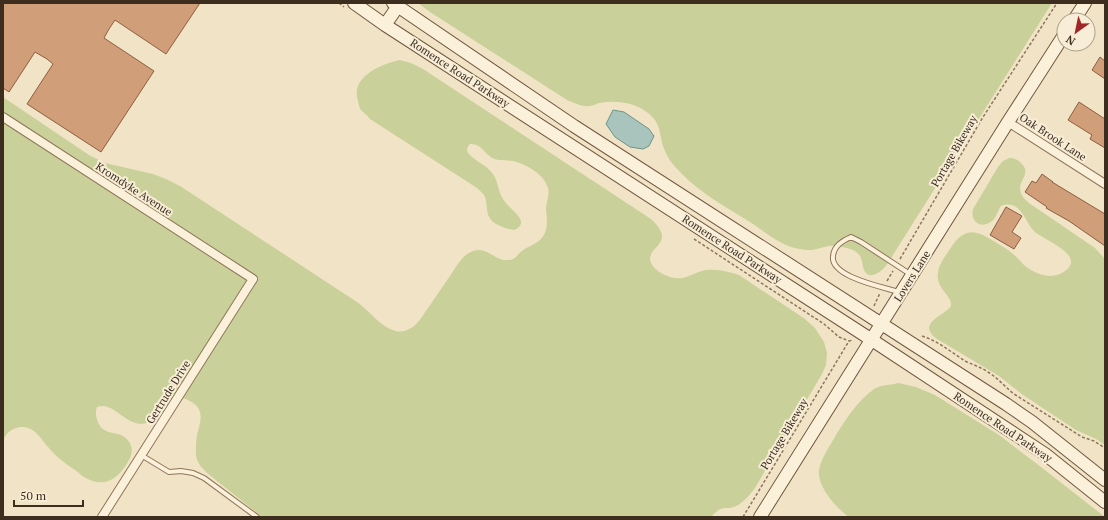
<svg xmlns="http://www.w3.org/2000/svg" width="1108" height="520" viewBox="0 0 1108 520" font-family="'PT Serif',serif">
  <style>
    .green { fill: #cad099 }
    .water { fill: #a8c4bc; stroke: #6e948a }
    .building { fill: #d19e7a; stroke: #8e5e3f }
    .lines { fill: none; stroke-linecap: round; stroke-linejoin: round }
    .lane-casing { stroke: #8e755b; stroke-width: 6 }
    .street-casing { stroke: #8e755b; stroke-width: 10 }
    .secondary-casing { stroke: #70563e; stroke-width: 14 }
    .path { stroke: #8e755b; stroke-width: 1.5; stroke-dasharray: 3 2; stroke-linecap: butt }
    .lane { stroke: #fbf1db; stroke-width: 4 }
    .street { stroke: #fbf1db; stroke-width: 8 }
    .secondary { stroke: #fbf1db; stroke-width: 12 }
    .labels { text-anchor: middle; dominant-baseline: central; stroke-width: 4; stroke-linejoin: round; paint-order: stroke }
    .street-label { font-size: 11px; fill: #3d2d1f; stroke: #f8eed7 }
  </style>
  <rect width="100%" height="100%" fill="#f1e4c6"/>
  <path class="green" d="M418,3h634l-166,263c-6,7 -19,16 -23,1 -1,-4 -1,-8 -3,-11 -2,-3 -6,-6 -10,-7 -7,-2 -14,-4 -21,-3 -11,2 -17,6 -29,3 -19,-3 -35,-17 -50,-27 -24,-15 -50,-29 -69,-49 -7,-7 -13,-14 -16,-22 -7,-16 -2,-26 -17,-38 -14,-11 -32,-13 -49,-10 -5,2 -9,4 -15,3 -6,-1 -11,-4 -17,-6l-137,-88z
    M400,60l11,3 12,6 228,150c28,26 -7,27 0,44 5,10 21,17 32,15 8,-2 15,-7 23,-8 12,-1 21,1 33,5l66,44 10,9 9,14 3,11 -1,12 -4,9 -67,114c-6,8 -14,18 -25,20 -2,0 -4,0 -6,0 -6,1 -9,5 -13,9h-449l-55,-44c-4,-4 -8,-8 -10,-13 -2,-7 -1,-18 0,-25 3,-12 8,-24 -4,-32 -6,-4 -11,-6 -18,-6 -7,6 -10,16 -18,21 -28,20 -40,-19 -60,-11 -2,6 -1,10 1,15 1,3 3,6 5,7 5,4 12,4 18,6 10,5 13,13 9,23 -8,16 -21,30 -40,22 -6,-2 -11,-7 -15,-10 -10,-7 -19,-13 -26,-22 -5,-5 -9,-12 -14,-16 -11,-10 -28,-4 -32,9v-344l86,58 16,8 48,11 13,5 14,7 177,116c13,9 23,25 39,29 7,2 16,-2 21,-8 4,-4 7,-10 11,-15 8,-12 16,-23 24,-35 4,-7 9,-14 15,-19 18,-12 26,7 40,6 0,0 5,0 6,-1 3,-1 6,-6 9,-8 5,-4 12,-6 18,-11 9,-9 7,-20 6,-31 0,-7 4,-14 2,-21 -4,-14 -22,-24 -35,-27 -7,-1 -15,0 -21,-3 -8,-5 -11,-15 -22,-14 -3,3 -4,7 -1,10 7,8 18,11 24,20 5,7 5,17 10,25 4,7 17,16 18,22 1,4 -3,8 -7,9 -5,0 -18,-5 -22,-9 -7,-7 -4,-16 -7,-24 -1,-3 -5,-6 -8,-9l-107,-69c-2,-3 -6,-6 -9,-9 -2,-2 -2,-6 -3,-9 -8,-24 23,-37 42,-41z
    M1009,158c5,0 8,1 12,5 12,11 -5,18 0,30 1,4 5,7 8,10l66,45 10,11v186l-9,-6 -20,-9 -53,-35 -24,-19 -62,-37c-21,-16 6,-22 14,-33 0,-2 0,-4 -1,-6 -3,-7 -11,-12 -12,-21 -2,-11 6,-21 12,-30 14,-22 25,-20 45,-7 6,4 13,7 18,12 4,3 7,7 11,11 11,9 28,16 41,6 22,-16 -22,-31 -31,-40 -7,-7 -10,-19 -18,-24 -5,-3 -10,-3 -15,-1 -3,4 -4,8 -6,12 -5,6 -14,10 -20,3 -3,-4 -3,-7 -2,-12l25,-42 5,-6z
    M898,383l18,4 19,8 64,40 42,32 64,50h-256c-13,-9 -32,-31 -30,-47 2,-10 8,-20 13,-28 11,-19 24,-40 42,-53 6,-4 17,-4 24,-6z"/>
  <path class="water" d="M613,110l11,2 25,17 5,7 -5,10 -6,3 -13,-2 -15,-10 -9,-13z"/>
  <path class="building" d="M3,3h197l-34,51 -51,-34 -6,9 -5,9 50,33 -53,81 -74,-48 26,-40 -6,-5 -12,-7 -26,40 -6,-4z
    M1100,57l5,4v18l-13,-9z
    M1079,102l26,17v29l-15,-9 2,-4 -24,-15z
    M1042,174l11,8h-1l53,32v32l-36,-25 -23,-13 1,-1 -22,-15 7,-11 4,2z
    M1006,207l16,9 -10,16 9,6 -7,11 -24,-14z"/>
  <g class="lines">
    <defs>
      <path id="lane" d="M899,292c-16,-5 -69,-15 -66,-36 1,-10 9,-15 18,-19l10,5 49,32
        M141,455l28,17 12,-1 12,2 11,5 53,39"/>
      <path id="street" d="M3,117l250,162 -151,238
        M1008,122l97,62"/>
      <path id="secondary" d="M354,3l31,22 487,315 173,114 60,48
        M393,3l181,123 432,278 26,18 73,58
        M1074,20l11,-17
        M385,25l13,-19
        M760,517l248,-395 56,-87"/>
    </defs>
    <use href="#lane" class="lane-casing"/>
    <use href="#street" class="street-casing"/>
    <use href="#secondary" class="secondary-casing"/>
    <path class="path" d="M339,3l5,4
      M694,239l130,85 15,13 10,4
      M900,259l83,-142 74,-114
      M887,281l6,-10
      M874,306l6,-13
      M922,336c16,5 29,16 43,25 8,4 16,6 23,11 10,6 17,15 26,22l68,43 12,4 11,7
      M743,517l106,-176 4,-1"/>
    <use href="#lane" class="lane"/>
    <use href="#street" class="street"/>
    <use href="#secondary" class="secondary"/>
  </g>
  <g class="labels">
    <g class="street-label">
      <text transform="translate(460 73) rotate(33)">Romence Road Parkway</text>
      <text transform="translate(1053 137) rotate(33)">Oak Brook Lane</text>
      <text transform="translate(954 151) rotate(-60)">Portage Bikeway</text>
      <text transform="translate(134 189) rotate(33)">Kromdyke Avenue</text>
      <text transform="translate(732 249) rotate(33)">Romence Road Parkway</text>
      <text transform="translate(912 276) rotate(-58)">Lovers Lane</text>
      <text transform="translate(168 392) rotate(-58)">Gertrude Drive</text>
      <text transform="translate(1003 427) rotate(34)">Romence Road Parkway</text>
      <text transform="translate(784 434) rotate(-59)">Portage Bikeway</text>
    </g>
  </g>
  <rect width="1108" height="520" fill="none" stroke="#3d2d1f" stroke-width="8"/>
  <g transform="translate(1076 32) rotate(213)"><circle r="19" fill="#f8eed7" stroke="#ada18d"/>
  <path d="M0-3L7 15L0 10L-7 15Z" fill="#a02729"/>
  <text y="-6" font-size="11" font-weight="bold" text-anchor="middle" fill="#3d2d1f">N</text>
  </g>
  <path d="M14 500v6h69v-6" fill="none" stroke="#3d2d1f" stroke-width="2"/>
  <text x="20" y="500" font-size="12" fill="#3d2d1f" stroke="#f8eed7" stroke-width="3" paint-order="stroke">50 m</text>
</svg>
